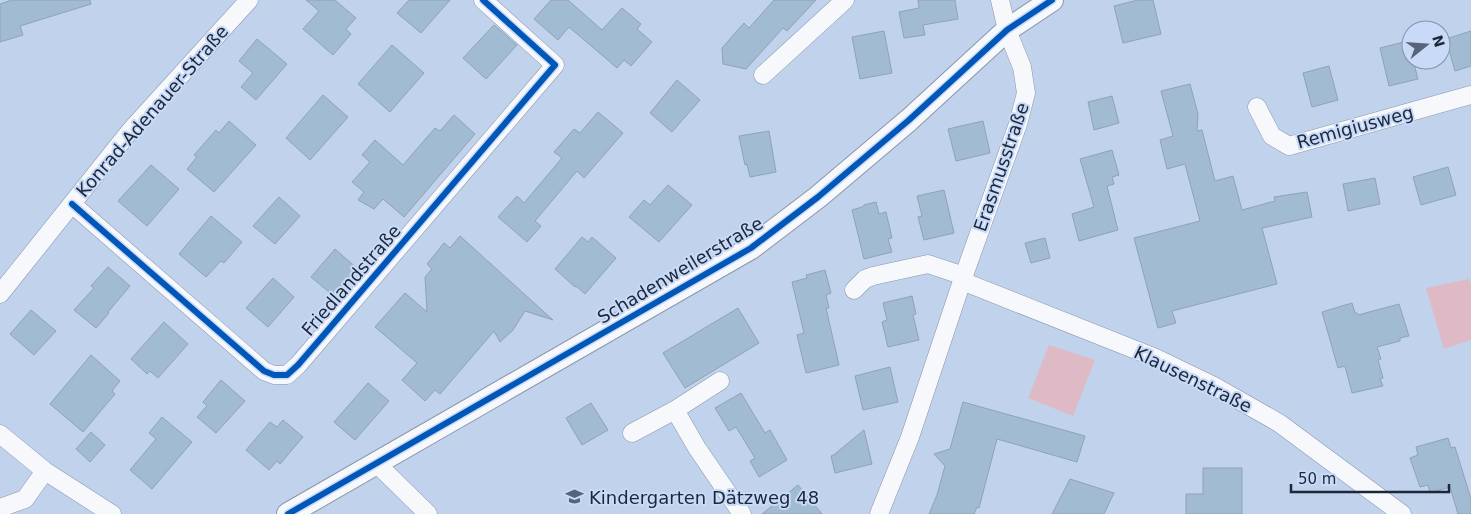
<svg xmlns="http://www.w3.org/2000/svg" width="1471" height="514" viewBox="0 0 1471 514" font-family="'DejaVu Sans',sans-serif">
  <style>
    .green { fill: #debac6 }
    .building { fill: #a1bbd3; stroke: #91a2b4 }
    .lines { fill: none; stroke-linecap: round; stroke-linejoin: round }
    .minor-casing { stroke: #8a97ab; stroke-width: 19 }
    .tertiary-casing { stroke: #8a97ab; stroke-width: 24 }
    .minor { stroke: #f6f8fc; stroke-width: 18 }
    .tertiary { stroke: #f6f8fc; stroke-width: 22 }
    .cycleway-casing { stroke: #c8daf8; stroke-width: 9 }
    .cycleway { stroke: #0057b8; stroke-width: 6 }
    .labels { text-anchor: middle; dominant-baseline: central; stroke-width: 4; stroke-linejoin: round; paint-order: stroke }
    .street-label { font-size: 18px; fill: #1c2739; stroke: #c8daf8 }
    .poi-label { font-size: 18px; fill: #1c2739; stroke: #c8daf8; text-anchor: start }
  </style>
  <rect width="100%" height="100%" fill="#c1d2ec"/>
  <path class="green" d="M1469,279l2,6v55l-27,9 -18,-61z
    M1049,345l46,15 -22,56 -45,-18z"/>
  <path class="building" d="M12,0h78l1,4 -71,22 3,9 -23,7v-38z
    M306,0h29l21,18 -10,11 5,5 -18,21 -30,-26 16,-18z
    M409,0h41l-29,33 -24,-20z
    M551,0h17l34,30 20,-22 19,16 -4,5 15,13 -21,24 -7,-6 -7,8 -48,-41 -11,13 -24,-21z
    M774,0h42l-29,31 -4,-3 -37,41 -23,-5 -1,-16 22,-25 5,5z
    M918,0h37l3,19 -35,6 2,10 -21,3 -5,-26 20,-4z
    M1138,0h15l8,34 -38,9 -9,-37z
    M494,25l23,20 -31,34 -23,-21z
    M884,31l8,42 -32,6 -8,-42z
    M1471,31v35l-16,5 -9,-32z
    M257,39l30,25 -31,36 -15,-13 12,-14 -14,-12z
    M1408,41l3,12v7h2l5,19 -29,7 -9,-38z
    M392,45l32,28 -34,39 -32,-28z
    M1329,66l9,34 -26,7 -9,-34z
    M677,80l23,20 -28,32 -22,-19z
    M1190,84l8,30 -1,17 5,-1 13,51 18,-5 9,34 33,-9 -1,-4 33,-5 5,25 -50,11 15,56 -105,27 4,12 -18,5 -24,-90 66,-17 -15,-57 -18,5 -7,-29 13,-4 -12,-45z
    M323,95l25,22 -38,43 -24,-22z
    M1112,96l7,27 -25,7 -6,-28z
    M598,112l25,21 -39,45 -7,-7 -42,50 6,5 -14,16 -29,-25 19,-21 7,7 38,-45 -8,-6 20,-23 6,4z
    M454,115l21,19 -71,83 -21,-18 -9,10 -16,-9 6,-8 -12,-10 18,-20 -8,-7 13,-15 28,25 32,-37 5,3z
    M229,121l27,24 -42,47 -27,-23 10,-12 -3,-2 22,-25 3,3z
    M983,121l7,32 -34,8 -8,-32z
    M769,131l7,41 -26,5 -3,-13 -2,1 -6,-29z
    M1112,150l7,25 -7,2 2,7 -7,2 11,44 -39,11 -7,-27 22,-7 -14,-48z
    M151,165l28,24 -32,37 -29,-25z
    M1448,167l8,28 -35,10 -8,-28z
    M1375,178l5,26 -32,7 -5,-27z
    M668,185l24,20 -33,37 -30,-25 15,-17 6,5z
    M944,190l10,43 -30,7 -6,-23 4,-1 -5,-20z
    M279,197l21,19 -25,28 -22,-18z
    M876,202l3,12 7,-2 6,26 -4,1 4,13 -28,7 -12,-49 10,-3 2,-2z
    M211,216l31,26 -18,21 -3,-2 -15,16 -27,-23z
    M460,236l93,84 -28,-9 -12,19 -13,12 -6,-11 -54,63 -5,-4 -10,11 -23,-21 15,-17 -42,-36 30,-34 22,19 -2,-35 7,-8 -5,-5 17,-21 6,5z
    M582,237l6,5 4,-5 24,21 -31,36 -9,-8 -1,1 -20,-18z
    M1045,238l5,20 -19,5 -6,-20z
    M335,249l24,21 -24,27 -24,-20z
    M108,267l22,19 -22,26 1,1 -13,15 -22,-18 20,-22 -3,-2z
    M825,270l6,23 -5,2 3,13h-3l13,57 -33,8 -9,-38 7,-2 -12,-51 15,-4 -1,-3z
    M273,278l21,19 -26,30 -22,-19z
    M912,296l4,18 -3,1 6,25 -31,7 -6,-25 5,-2 -4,-17z
    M1352,303l3,10h2l1,2 41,-11 10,32 -9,2v3l-23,6 4,12 -3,1 5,18 -3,1 3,7 -31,7 -7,-27 -7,2 -16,-56z
    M738,308l21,35 -74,45 -22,-35z
    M31,310l25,21 -22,24 -24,-21z
    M164,322l24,22 -30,34 -8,-7 -3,3 -16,-15z
    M91,355l29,26 -8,10 3,3 -32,38 -33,-28z
    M890,367l8,35 -35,8 -8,-34z
    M221,380l24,21 -29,32 -19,-16 10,-11 -4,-4z
    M368,383l21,18 -34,39 -21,-18z
    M741,393l24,40 5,-3 17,30 -28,17 -9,-16 5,-3 -19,-31 -7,4 -14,-23z
    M963,402l122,34 -8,26 -80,-23 -18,69 -2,-1 -3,7h-45l8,-19 8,-29 -11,-12 16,-5z
    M591,403l17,27 -26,15 -16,-27z
    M162,417l30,25 -40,47 -22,-19 26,-31 -7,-6z
    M283,420l20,17 -23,27 -3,-3 -8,9 -23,-20 24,-28 7,5z
    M864,430l8,34 -37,9 -4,-17 5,-2v-1z
    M91,432l14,13 -15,17 -14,-13z
    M1448,438l3,10 4,-1 16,52v15h-13l-8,-27 -20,6 -2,-8 -8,2 -10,-29 8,-3 -2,-8z
    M1203,468h39v46h-56v-20h17z
    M1070,479l44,14 -10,21h-52z
    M798,485l24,29h-60z"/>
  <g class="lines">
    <defs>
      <path id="minor" d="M763,75l82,-75
        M1257,107l15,29 17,10 182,-51
        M72,204l192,167 10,4h13l11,-10 257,-300 -72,-65
        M962,281l194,77 58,28 65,37 123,91
        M854,290l11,-11 8,-3 55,-12 36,12
        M0,294l130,-163 119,-131
        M720,381l-45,29 22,38 45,66
        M632,433l43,-23
        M0,434l45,37 67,43
        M376,463l52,51
        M0,508l25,-9 20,-28
        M879,514l31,-77 52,-156 56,-157 8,-31 -4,-26 -15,-37 -7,-30"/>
      <path id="tertiary" d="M288,514l463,-266 67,-51 91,-77 98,-90 45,-30"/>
    </defs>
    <use href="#minor" class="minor-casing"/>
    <use href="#tertiary" class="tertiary-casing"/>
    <use href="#minor" class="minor"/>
    <use href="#tertiary" class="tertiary"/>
    <defs>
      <path id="cycleway" d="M72,204l192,167 10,4h13l11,-10 257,-300 -72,-65
        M288,514l463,-266 67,-51 91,-77 98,-90 45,-30"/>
    </defs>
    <use href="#cycleway" class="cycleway-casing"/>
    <use href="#cycleway" class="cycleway"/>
  </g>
  <defs>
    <symbol id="school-bare" viewBox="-9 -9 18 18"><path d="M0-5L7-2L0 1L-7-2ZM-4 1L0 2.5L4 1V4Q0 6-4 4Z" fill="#566378" stroke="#c8daf8" stroke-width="2.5" paint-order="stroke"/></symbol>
  </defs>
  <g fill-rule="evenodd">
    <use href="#school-bare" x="562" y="484" width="25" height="25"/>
  </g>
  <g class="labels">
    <g class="street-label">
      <text transform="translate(152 111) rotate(-49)">Konrad-Adenauer-Straße</text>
      <text transform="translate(1355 127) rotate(-15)">Remigiusweg</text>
      <text transform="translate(1001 167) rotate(-71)">Erasmusstraße</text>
      <text transform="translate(680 270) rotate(-31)">Schadenweilerstraße</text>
      <text transform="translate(351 280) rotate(-49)">Friedlandstraße</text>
      <text transform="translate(1193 379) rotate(26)">Klausenstraße</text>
    </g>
    <g class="poi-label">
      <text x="589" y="497">Kindergarten Dätzweg 48</text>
    </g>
  </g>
  <g transform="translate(1426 45) rotate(73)"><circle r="24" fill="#c8daf8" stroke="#8392ac"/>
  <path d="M0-4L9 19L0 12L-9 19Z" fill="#566378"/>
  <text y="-8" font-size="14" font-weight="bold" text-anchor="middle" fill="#1c2739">N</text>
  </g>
  <path d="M1291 484v8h158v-8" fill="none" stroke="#1c2739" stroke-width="2.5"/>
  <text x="1298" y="484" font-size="15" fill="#1c2739" stroke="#c8daf8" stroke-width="4" paint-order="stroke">50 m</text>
</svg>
